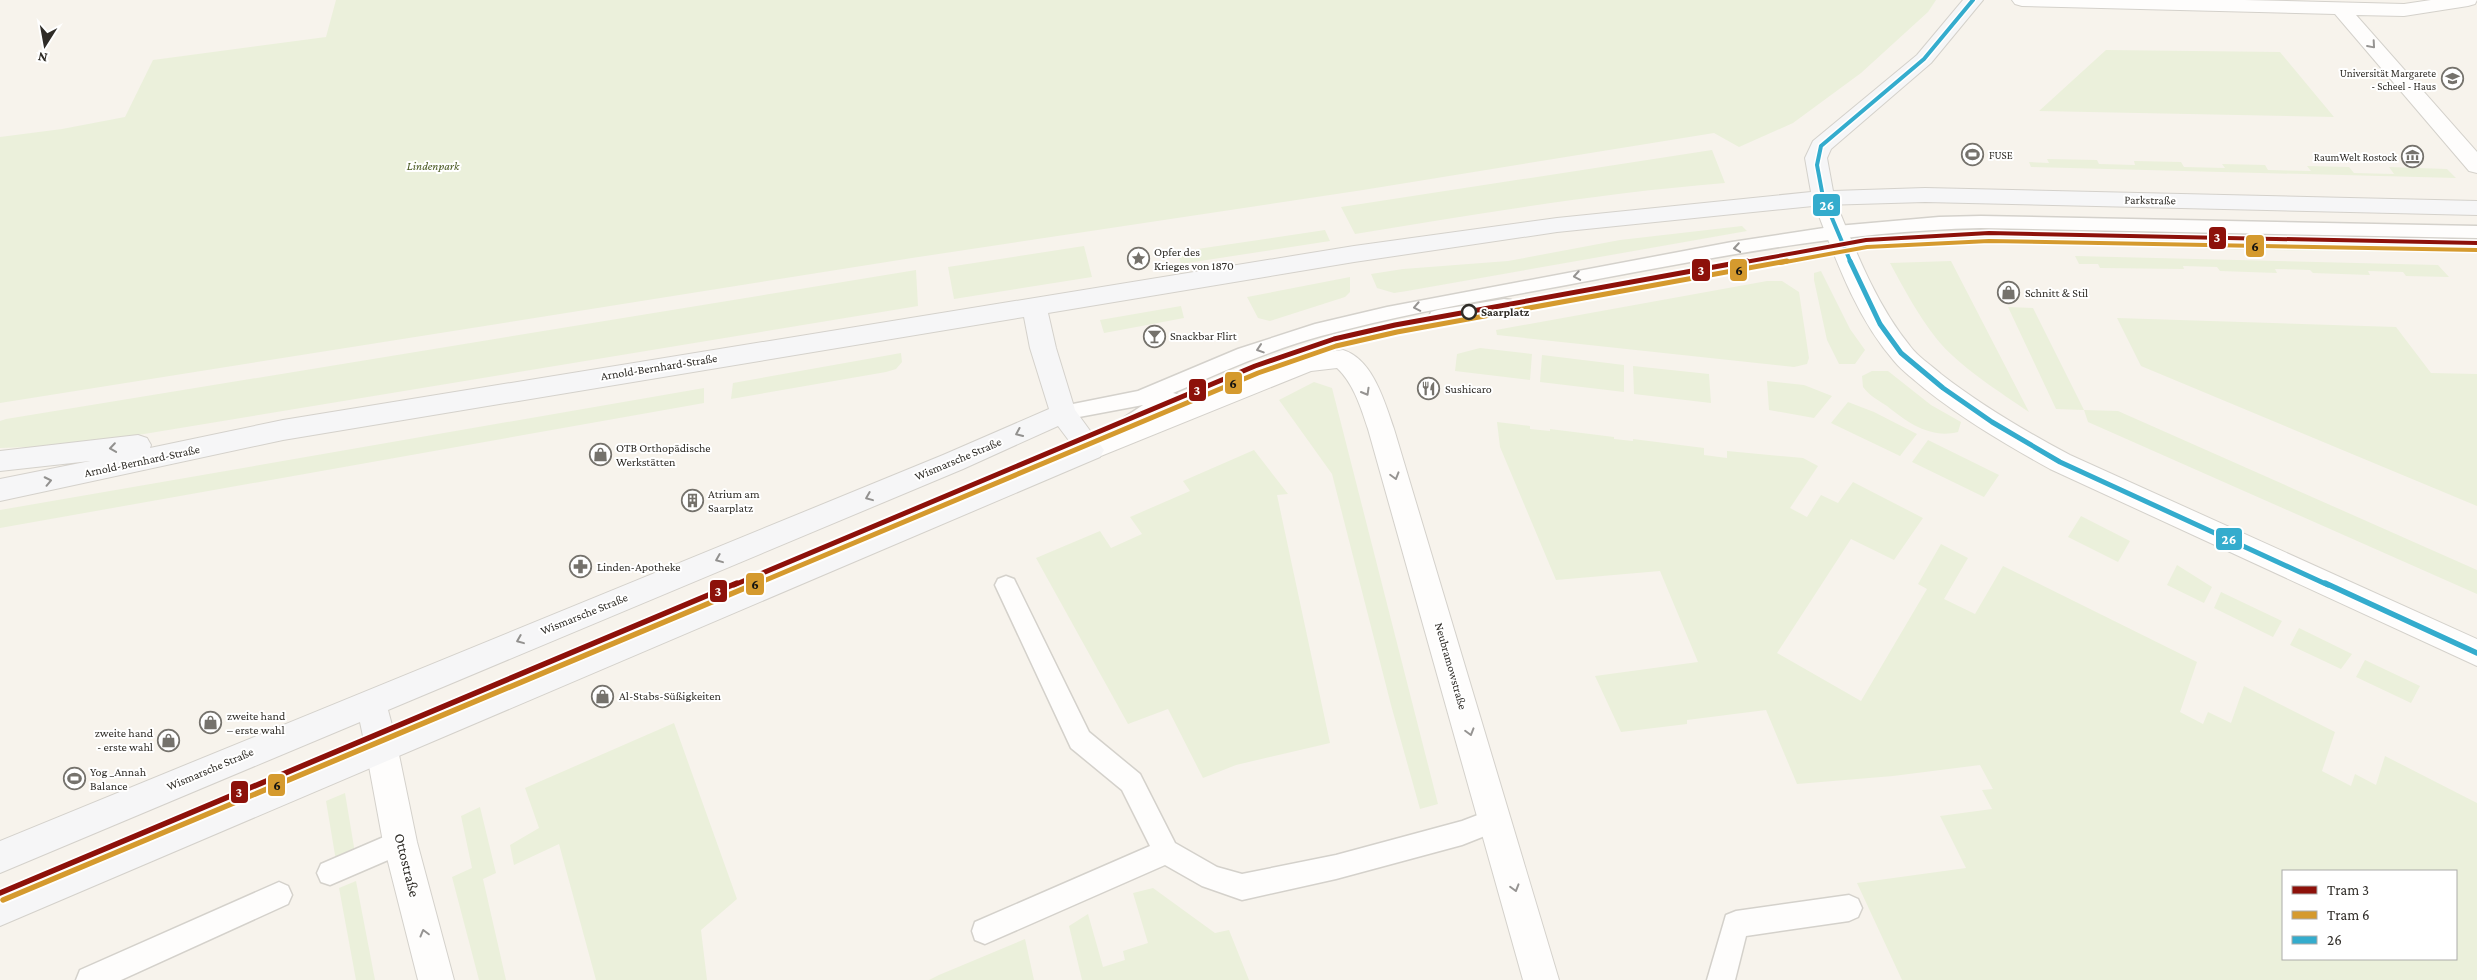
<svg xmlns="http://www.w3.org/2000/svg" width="2477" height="980" viewBox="0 0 2477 980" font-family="'Crimson Pro',serif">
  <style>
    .green { fill: #ebf0db; fill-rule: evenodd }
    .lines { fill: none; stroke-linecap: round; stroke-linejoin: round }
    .lane-casing { stroke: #d4d1cb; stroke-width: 3 }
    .street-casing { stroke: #d4d1cb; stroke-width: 2 }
    .secondary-casing { stroke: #d4d1cb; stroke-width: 2 }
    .lane { fill: #fefdfc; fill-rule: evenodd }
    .street { fill: #fefdfc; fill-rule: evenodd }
    .secondary { fill: #f6f6f7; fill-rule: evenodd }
    .bus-1-far2-casing { stroke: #fff; stroke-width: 7 }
    .bus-1-far1-casing { stroke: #fff; stroke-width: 9 }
    .bus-1-casing { stroke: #fff; stroke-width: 9 }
    .bus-1-far2 { stroke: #34accd; stroke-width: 4 }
    .bus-1-far1 { stroke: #34accd; stroke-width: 5 }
    .bus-1 { stroke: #34accd; stroke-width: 5.5 }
    .tram-1-far2-casing { stroke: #fff; stroke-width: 7 }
    .tram-1-far1-casing { stroke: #fff; stroke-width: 9 }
    .tram-1-casing { stroke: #fff; stroke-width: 9 }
    .tram-2-far2-casing { stroke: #fff; stroke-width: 7 }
    .tram-2-far1-casing { stroke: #fff; stroke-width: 9 }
    .tram-2-casing { stroke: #fff; stroke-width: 9 }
    .tram-1-far2 { stroke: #8d110a; stroke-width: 4 }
    .tram-1-far1 { stroke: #8d110a; stroke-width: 5 }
    .tram-1 { stroke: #8d110a; stroke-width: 5.5 }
    .tram-2-far2 { stroke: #d59a2e; stroke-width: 4 }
    .tram-2-far1 { stroke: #d59a2e; stroke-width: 5 }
    .tram-2 { stroke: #d59a2e; stroke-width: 5.5 }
    .oneway { stroke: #969492 }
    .oneway2 { stroke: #92918f }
    .stop-dot { fill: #fff; stroke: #2f2c27; stroke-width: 2.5 }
    .labels { text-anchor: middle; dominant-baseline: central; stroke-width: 4; stroke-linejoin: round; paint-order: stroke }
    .far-poi-label { font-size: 11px; fill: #2f2c27; stroke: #fff; text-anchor: end }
    .park-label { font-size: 12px; font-style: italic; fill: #45551c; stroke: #fff }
    .street-label { font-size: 12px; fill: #2f2c27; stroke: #fff }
    .poi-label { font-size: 12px; fill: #2f2c27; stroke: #fff; text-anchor: start }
    .stop-label { font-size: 12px; font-weight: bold; fill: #2f2c27; stroke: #fff; text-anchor: start }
    .near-street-label { font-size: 15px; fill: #2f2c27; stroke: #fff }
    .line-badge { stroke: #fff; stroke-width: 2 }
    .badge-label { font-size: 14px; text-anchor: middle; font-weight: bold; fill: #fff }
    .pale-badge-label { font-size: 14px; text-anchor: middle; font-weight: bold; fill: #111 }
  </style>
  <rect width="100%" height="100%" fill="#f7f3ec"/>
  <path class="green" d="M336,0h1600l-8,12 -67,61 -68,50 -54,24 -25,-14 -351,57 -451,68 -912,145v-266l62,-8 63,-12 28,-57 173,-23z
    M2106,50l174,2 54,65 -295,-6z
    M1712,150l13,33c-125,10 -247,31 -370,51l-14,-27z
    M2047,159l50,1 2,4 36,1 -1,-4 47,1 3,5 41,1 -3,-4 43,1 3,5 43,1 -4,-5 42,1 5,6 40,1 -5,-7 58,2 9,9 -425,-11 -2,-5 20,1z
    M1742,226l5,5 -340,60 -13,2 -17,-5 -6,-14 32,-5 105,-8 112,-21z
    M1325,230l5,11 -149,23 -4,-12z
    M1963,239l94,1 2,4h-93z
    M2202,244l265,3 5,6 -266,-4z
    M1084,246l8,31 -138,22 -6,-32z
    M2075,256l363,9 11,12 -43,-1 -3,-4 -35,-1 2,4 -57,-2 -3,-3 -35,-1 2,4 -57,-2 -3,-4 -34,-1 1,3 -84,-1 -2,-4h-19z
    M1951,261l78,151c-29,-20 -71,-46 -93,-74 -18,-23 -32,-49 -46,-75z
    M916,270l2,36 -780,129 -82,11 -56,2v-27l6,-2z
    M1821,271l29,58 15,21 -10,14h-16l-12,-24 -13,-60v-7z
    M1350,277v15l-5,5 -75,24 -12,-3 -11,-21z
    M1767,281h15l17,11 10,66 -2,6 -13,3 -297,-32 -1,-5z
    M1181,306l3,12 -69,13 -11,2 -4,-13z
    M2008,307l25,1 51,102 34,1 359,159v24l-389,-172 -4,-12 -28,-1z
    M2117,318l279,9 35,46 46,1v132l-336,-140z
    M1480,348l52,6 -2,26 -75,-9 2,-17z
    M901,353l1,9 -6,7 -10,3 -155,27 2,-16z
    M1542,355l82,10v27l-84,-10z
    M1633,366l76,8 2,29 -77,-9z
    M1872,371h16l43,34 30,17 -3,10c-27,7 -50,-9 -71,-26 -10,-7 -15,-8 -24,-19l-1,-11z
    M1767,381l37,4 28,11 -18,22 -45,-8z
    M1314,382l18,6 106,416 -18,5 -29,-104 -59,-231 -53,-74z
    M704,388v15l-704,125v-18z
    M1848,402l26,10 43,22 -17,22 -69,-33z
    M1497,422l33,4v3l20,2v-2l64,8v2l19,2v-2l71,9v7l23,3v-7l76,7 15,8 -28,42 17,9 14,-22 17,8 15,-21 70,36 -29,42 -43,-21 -74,114 84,48 66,-112 -9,-5 23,-40 27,14 -24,41 31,15 28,-48 194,96 -17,50 23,12 5,-12 23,11 13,-37 91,46 -13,39 29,15 4,-12 21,11 9,-29 92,47v177h-575l-45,-97 109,-15 -26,-52 52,-7 -10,-19 11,-1 -13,-24 -87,11 -96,8 -31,-74 -79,10v4l-66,8 -26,-56 103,-14 -38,-91 -104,9 -56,-133zM2283,871h173v88h-173z
    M1928,440l71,35 -15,22 -72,-35z
    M1254,450l34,44 -11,1 53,248 -94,22 -33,13 -35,-69 -40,15 -92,-166 64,-27 11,17 31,-14 -12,-17 60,-26 -7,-10z
    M2081,516l49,25 -12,21 -50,-25z
    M2177,565l35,22 -8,16 -37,-18z
    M2221,592l61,29 -9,16 -59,-29z
    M2299,628l53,26 -11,15 -51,-24z
    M2365,660l55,26 -9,17 -55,-26z
    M674,723l63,176 -36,31 6,50h-111l-37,-136 -45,21 -4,-20 29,-17 -14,-40z
    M345,793l10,60 -19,8 -10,-60z
    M480,807l16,66 -13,6 23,101h-27l-27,-103 20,-9 -11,-52z
    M356,881l19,99h-19l-17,-92z
    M1153,888l62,45 14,-3 20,50h-167l-13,-54 19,-12 15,53 22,-7 -2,-9 25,-8 -15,-50z
    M1025,939l9,41h-105l10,-5z"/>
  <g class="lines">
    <defs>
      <path id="lane" d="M1981,216l496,10v12l-496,-10c-130,3 -256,27 -383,51 -93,18 -186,32 -277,57 -51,14 -99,36 -148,57l7,2 3,5 -3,5 -21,9 -47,31 -7,3 -7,-3 -3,-5 3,-5 45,-30 -80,15 -7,-2 -3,-5 3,-5 7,-2 75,-15 100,-42 77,-25 72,-17 345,-65 105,-16 102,-9z
        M1504,299l7,1 2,5 -2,5 -73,14 -7,-2 -2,-5 2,-5 7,-2z
        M1006,576l8,3 75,153 51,42 35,69 42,24 25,7 94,-19 126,-34 34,-13 9,4 4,8 -4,8 -43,17 -126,34 -94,21 -40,-14 -37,-21 -180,79 -10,-4 -3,-9 3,-9 175,-76 -28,-56 -51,-42 -76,-163 3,-6z
        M400,830l9,3 4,9 -4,9 -79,34 -9,-3 -4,-9 4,-9z
        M279,882l9,4 4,9 -4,9 -167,76h-45l4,-10z
        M1849,895l9,4 4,9 -4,9 -9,4 -103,15 -11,44h-28l19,-65 10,-4z"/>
      <path id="street" d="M2012,0h232l160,4 27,-4h46l-2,4 -7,2 -64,10 -48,-1 121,137v21l-8,-2 -134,-157 -313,-8 -7,-2z
        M1823,191l8,2 3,5c21,51 41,105 76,148 8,11 21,19 31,28 40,31 84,57 129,81l407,184v27l-427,-197c-43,-24 -86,-49 -125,-80 -10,-9 -22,-17 -31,-28 -40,-46 -60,-107 -82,-163l3,-5z
        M1343,350c30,9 42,53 51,79l165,551h-36l-155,-551c-7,-21 -14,-45 -31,-61l-26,3 -220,89 -9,-3 -4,-7 4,-7 217,-87z
        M382,736l11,4 5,10 19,92 37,138h-36l-35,-138 -17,-92 5,-10z"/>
      <path id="secondary" d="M1963,0h20l-52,63 -100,86 -4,9 6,33 92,-3 552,13v14l-552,-13 -102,3 -266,27 -203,30 -306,51 8,35 19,62 29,40 -4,7 -1100,469v-34l364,-151 -4,-19 -360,151v-32l943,-386 106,-46 -19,-61 -6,-31 -741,123 -283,61v-22l90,-18 -90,10v-20l138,-16 9,3 4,7 -1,3 133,-28 1071,-174 203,-28 254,-26 -6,-34 8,-17 104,-86zM1058,426l15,20 -680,283 -5,-19 575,-241z"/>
    </defs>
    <use href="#lane" class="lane-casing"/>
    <use href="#street" class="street-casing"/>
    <use href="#secondary" class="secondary-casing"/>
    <use href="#lane" class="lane"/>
    <use href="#street" class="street"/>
    <use href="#secondary" class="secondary"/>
    <defs>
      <path id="bus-1-far2" d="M1851,263l-28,-66 -6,-32 4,-19 103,-87 49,-59"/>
      <path id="bus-1-far1" d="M1850,261l30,63 21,29 42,35 49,34 68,40 268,123"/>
      <path id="bus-1" d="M2325,583l152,70"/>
    </defs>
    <use href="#bus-1-far2" class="bus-1-far2-casing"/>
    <use href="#bus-1-far1" class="bus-1-far1-casing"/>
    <use href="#bus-1" class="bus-1-casing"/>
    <use href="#bus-1-far2" class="bus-1-far2"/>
    <use href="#bus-1-far1" class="bus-1-far1"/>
    <use href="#bus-1" class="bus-1"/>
    <defs>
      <path id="tram-1-far2" d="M1740,263l126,-23 123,-7 488,10"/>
      <path id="tram-1-far1" d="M734,585l521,-219 79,-27 61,-14 352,-64"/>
      <path id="tram-1" d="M0,893l737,-310"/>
      <path id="tram-2-far2" d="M1780,263l87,-16 122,-6 488,9"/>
      <path id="tram-2-far1" d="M754,585l504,-212 78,-27 61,-14 390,-71"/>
      <path id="tram-2" d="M3,900l754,-317"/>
    </defs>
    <use href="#tram-1-far2" class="tram-1-far2-casing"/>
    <use href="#tram-1-far1" class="tram-1-far1-casing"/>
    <use href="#tram-1" class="tram-1-casing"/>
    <use href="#tram-2-far2" class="tram-2-far2-casing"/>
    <use href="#tram-2-far1" class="tram-2-far1-casing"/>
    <use href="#tram-2" class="tram-2-casing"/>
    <use href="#tram-1-far2" class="tram-1-far2"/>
    <use href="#tram-1-far1" class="tram-1-far1"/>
    <use href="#tram-1" class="tram-1"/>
    <use href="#tram-2-far2" class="tram-2-far2"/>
    <use href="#tram-2-far1" class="tram-2-far1"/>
    <use href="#tram-2" class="tram-2"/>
  </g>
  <defs><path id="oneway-chevron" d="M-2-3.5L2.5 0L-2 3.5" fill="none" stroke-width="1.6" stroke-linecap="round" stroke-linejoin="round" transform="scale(1.25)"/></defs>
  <g class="oneway">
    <use href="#oneway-chevron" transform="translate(2372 45) rotate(49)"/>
    <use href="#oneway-chevron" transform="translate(1737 248) rotate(171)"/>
    <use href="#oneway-chevron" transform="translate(1577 276) rotate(170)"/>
    <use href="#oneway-chevron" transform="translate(1417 307) rotate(169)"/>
    <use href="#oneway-chevron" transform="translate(1260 349) rotate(162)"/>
    <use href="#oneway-chevron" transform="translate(1366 392) rotate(60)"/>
    <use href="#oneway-chevron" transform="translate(1395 476) rotate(74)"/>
    <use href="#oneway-chevron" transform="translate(1470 732) rotate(74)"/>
    <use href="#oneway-chevron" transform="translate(1515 888) rotate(74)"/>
    <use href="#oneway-chevron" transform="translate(424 933) rotate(-105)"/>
  </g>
  <g class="oneway2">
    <use href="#oneway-chevron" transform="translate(1019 433) rotate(156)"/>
    <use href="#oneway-chevron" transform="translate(113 448) rotate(172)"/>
    <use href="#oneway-chevron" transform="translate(48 481) rotate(-12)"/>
    <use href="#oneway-chevron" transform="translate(869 497) rotate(158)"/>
    <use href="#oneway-chevron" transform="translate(719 559) rotate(158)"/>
    <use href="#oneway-chevron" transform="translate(520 640) rotate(158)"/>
  </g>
  <defs>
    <symbol id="university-ring" viewBox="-11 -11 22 22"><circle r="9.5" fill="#fff" stroke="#75726c" stroke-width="1.5"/><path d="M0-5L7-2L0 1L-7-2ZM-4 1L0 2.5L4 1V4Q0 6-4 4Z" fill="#75726c"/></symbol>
    <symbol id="stadium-ring" viewBox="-11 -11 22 22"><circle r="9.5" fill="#fff" stroke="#75726c" stroke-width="1.5"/><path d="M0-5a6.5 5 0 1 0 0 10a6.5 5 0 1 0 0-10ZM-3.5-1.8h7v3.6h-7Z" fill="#75726c"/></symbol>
    <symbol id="museum-ring" viewBox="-11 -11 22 22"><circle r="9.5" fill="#fff" stroke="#75726c" stroke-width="1.5"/><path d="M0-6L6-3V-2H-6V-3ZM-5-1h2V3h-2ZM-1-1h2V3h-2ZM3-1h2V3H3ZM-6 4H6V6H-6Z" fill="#75726c"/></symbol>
    <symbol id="sight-ring" viewBox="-11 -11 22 22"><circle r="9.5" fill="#fff" stroke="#75726c" stroke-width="1.5"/><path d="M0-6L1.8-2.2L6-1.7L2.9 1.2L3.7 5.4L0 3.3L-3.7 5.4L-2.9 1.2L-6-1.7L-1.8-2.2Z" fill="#75726c"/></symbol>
    <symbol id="shop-ring" viewBox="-11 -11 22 22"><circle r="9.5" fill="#fff" stroke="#75726c" stroke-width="1.5"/><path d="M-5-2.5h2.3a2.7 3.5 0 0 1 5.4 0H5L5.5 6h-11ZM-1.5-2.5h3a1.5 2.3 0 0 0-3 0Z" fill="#75726c"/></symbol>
    <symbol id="bar-ring" viewBox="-11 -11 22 22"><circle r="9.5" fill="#fff" stroke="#75726c" stroke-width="1.5"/><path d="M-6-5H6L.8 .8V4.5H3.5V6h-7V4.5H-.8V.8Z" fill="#75726c"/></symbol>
    <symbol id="restaurant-ring" viewBox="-11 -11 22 22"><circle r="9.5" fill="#fff" stroke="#75726c" stroke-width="1.5"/><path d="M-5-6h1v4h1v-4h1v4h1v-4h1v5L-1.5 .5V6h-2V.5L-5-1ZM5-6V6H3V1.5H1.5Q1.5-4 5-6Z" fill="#75726c"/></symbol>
    <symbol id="building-ring" viewBox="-11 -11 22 22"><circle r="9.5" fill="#fff" stroke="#75726c" stroke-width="1.5"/><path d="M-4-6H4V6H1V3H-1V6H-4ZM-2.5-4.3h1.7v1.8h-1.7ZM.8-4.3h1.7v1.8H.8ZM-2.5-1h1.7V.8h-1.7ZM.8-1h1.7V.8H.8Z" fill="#75726c"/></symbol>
    <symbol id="pharmacy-ring" viewBox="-11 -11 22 22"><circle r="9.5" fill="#fff" stroke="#75726c" stroke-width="1.5"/><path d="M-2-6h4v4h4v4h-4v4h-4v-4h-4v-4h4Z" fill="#75726c"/></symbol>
  </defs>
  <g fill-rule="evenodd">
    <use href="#university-ring" x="2440" y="66" width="25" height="25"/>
    <use href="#stadium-ring" x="1960" y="142" width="25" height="25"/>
    <use href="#museum-ring" x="2400" y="144" width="25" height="25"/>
    <use href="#sight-ring" x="1126" y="246" width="25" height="25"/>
    <use href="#shop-ring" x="1996" y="280" width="25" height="25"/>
    <use href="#bar-ring" x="1142" y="324" width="25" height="25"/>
    <use href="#restaurant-ring" x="1416" y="376" width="25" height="25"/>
    <use href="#shop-ring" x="588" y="442" width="25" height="25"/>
    <use href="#building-ring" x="680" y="488" width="25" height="25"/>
    <use href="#pharmacy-ring" x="568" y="554" width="25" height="25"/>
    <use href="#shop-ring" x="590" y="684" width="25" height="25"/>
    <use href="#shop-ring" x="198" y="710" width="25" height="25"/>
    <use href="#shop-ring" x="156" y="728" width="25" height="25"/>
    <use href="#stadium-ring" x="62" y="766" width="25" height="25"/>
  </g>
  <circle class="stop-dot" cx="1469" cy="312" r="7"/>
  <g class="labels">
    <g class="far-poi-label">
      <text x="2436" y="73">Universität Margarete<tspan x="2436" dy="13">- Scheel - Haus</tspan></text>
      <text x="1989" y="155" text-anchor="start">FUSE</text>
      <text x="2397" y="157">RaumWelt Rostock</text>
    </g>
    <g class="park-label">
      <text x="433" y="166">Lindenpark</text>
    </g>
    <g class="street-label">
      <text transform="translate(2150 200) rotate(1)">Parkstraße</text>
      <text transform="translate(659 367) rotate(-9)">Arnold-Bernhard-Straße</text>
      <text transform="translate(958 459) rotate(-23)">Wismarsche Straße</text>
      <text transform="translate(142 461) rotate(-12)">Arnold-Bernhard-Straße</text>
      <text transform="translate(584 614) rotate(-22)">Wismarsche Straße</text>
      <text transform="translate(1451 666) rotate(74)">Neubramowstraße</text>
      <text transform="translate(210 769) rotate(-23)">Wismarsche Straße</text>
    </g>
    <g class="poi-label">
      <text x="1154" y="252">Opfer des<tspan x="1154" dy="14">Krieges von 1870</tspan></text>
      <text x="2025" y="293">Schnitt &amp; Stil</text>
      <text x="1170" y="336">Snackbar Flirt</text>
      <text x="1445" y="389">Sushicaro</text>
      <text x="616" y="448">OTB Orthopädische<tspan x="616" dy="14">Werkstätten</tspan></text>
      <text x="708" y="494">Atrium am<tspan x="708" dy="14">Saarplatz</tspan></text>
      <text x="597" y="567">Linden-Apotheke</text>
      <text x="619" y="696">Al-Stabs-Süßigkeiten</text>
      <text x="227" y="716">zweite hand<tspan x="227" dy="14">– erste wahl</tspan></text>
      <text x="153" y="733" text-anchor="end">zweite hand<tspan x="153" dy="14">- erste wahl</tspan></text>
      <text x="90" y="772">Yog _Annah<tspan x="90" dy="14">Balance</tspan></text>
    </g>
    <g class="stop-label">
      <text x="1481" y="312">Saarplatz</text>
    </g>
    <g class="near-street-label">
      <text transform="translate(407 865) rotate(76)">Ottostraße</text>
    </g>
  </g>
  <g class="line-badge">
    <rect x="1812" y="193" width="29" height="24" rx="5" fill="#34accd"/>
    <rect x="2208" y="226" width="19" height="24" rx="5" fill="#8d110a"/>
    <rect x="2245" y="234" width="20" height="24" rx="5" fill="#d59a2e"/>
    <rect x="1691" y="258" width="20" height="24" rx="5" fill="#8d110a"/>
    <rect x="1729" y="258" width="19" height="24" rx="5" fill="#d59a2e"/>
    <rect x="1224" y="371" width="19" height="24" rx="5" fill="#d59a2e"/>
    <rect x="1188" y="378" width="19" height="24" rx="5" fill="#8d110a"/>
    <rect x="2215" y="527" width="28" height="24" rx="5" fill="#34accd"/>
    <rect x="745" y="572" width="20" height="24" rx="5" fill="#d59a2e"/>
    <rect x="709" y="579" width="19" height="24" rx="5" fill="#8d110a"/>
    <rect x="267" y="773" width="19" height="24" rx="5" fill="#d59a2e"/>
    <rect x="230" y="780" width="19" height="24" rx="5" fill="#8d110a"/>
  </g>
  <g class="badge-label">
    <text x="1827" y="210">26</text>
    <text x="2217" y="242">3</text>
    <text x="1701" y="275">3</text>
    <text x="1197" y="395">3</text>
    <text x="2229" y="544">26</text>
    <text x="718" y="596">3</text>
    <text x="239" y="797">3</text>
  </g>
  <g class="pale-badge-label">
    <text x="2255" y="251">6</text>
    <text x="1739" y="275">6</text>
    <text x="1233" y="388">6</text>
    <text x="755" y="589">6</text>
    <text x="277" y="790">6</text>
  </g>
  <rect x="2282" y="870" width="175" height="90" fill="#ffffff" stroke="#acaba9"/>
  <rect x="2292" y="886" width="25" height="8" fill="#8d110a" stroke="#acaba9"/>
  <text x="2327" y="895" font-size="15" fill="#2f2c27">Tram 3</text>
  <rect x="2292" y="911" width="25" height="8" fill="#d59a2e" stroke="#acaba9"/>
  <text x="2327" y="920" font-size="15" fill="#2f2c27">Tram 6</text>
  <rect x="2292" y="936" width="25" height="8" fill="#34accd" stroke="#acaba9"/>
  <text x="2327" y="945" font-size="15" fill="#2f2c27">26</text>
  <g transform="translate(45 45) rotate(191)" stroke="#ffffff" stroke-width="4" paint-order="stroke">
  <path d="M0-4L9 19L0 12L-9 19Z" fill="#2f2c27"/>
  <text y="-8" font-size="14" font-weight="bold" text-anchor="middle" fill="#2f2c27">N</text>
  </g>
</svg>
